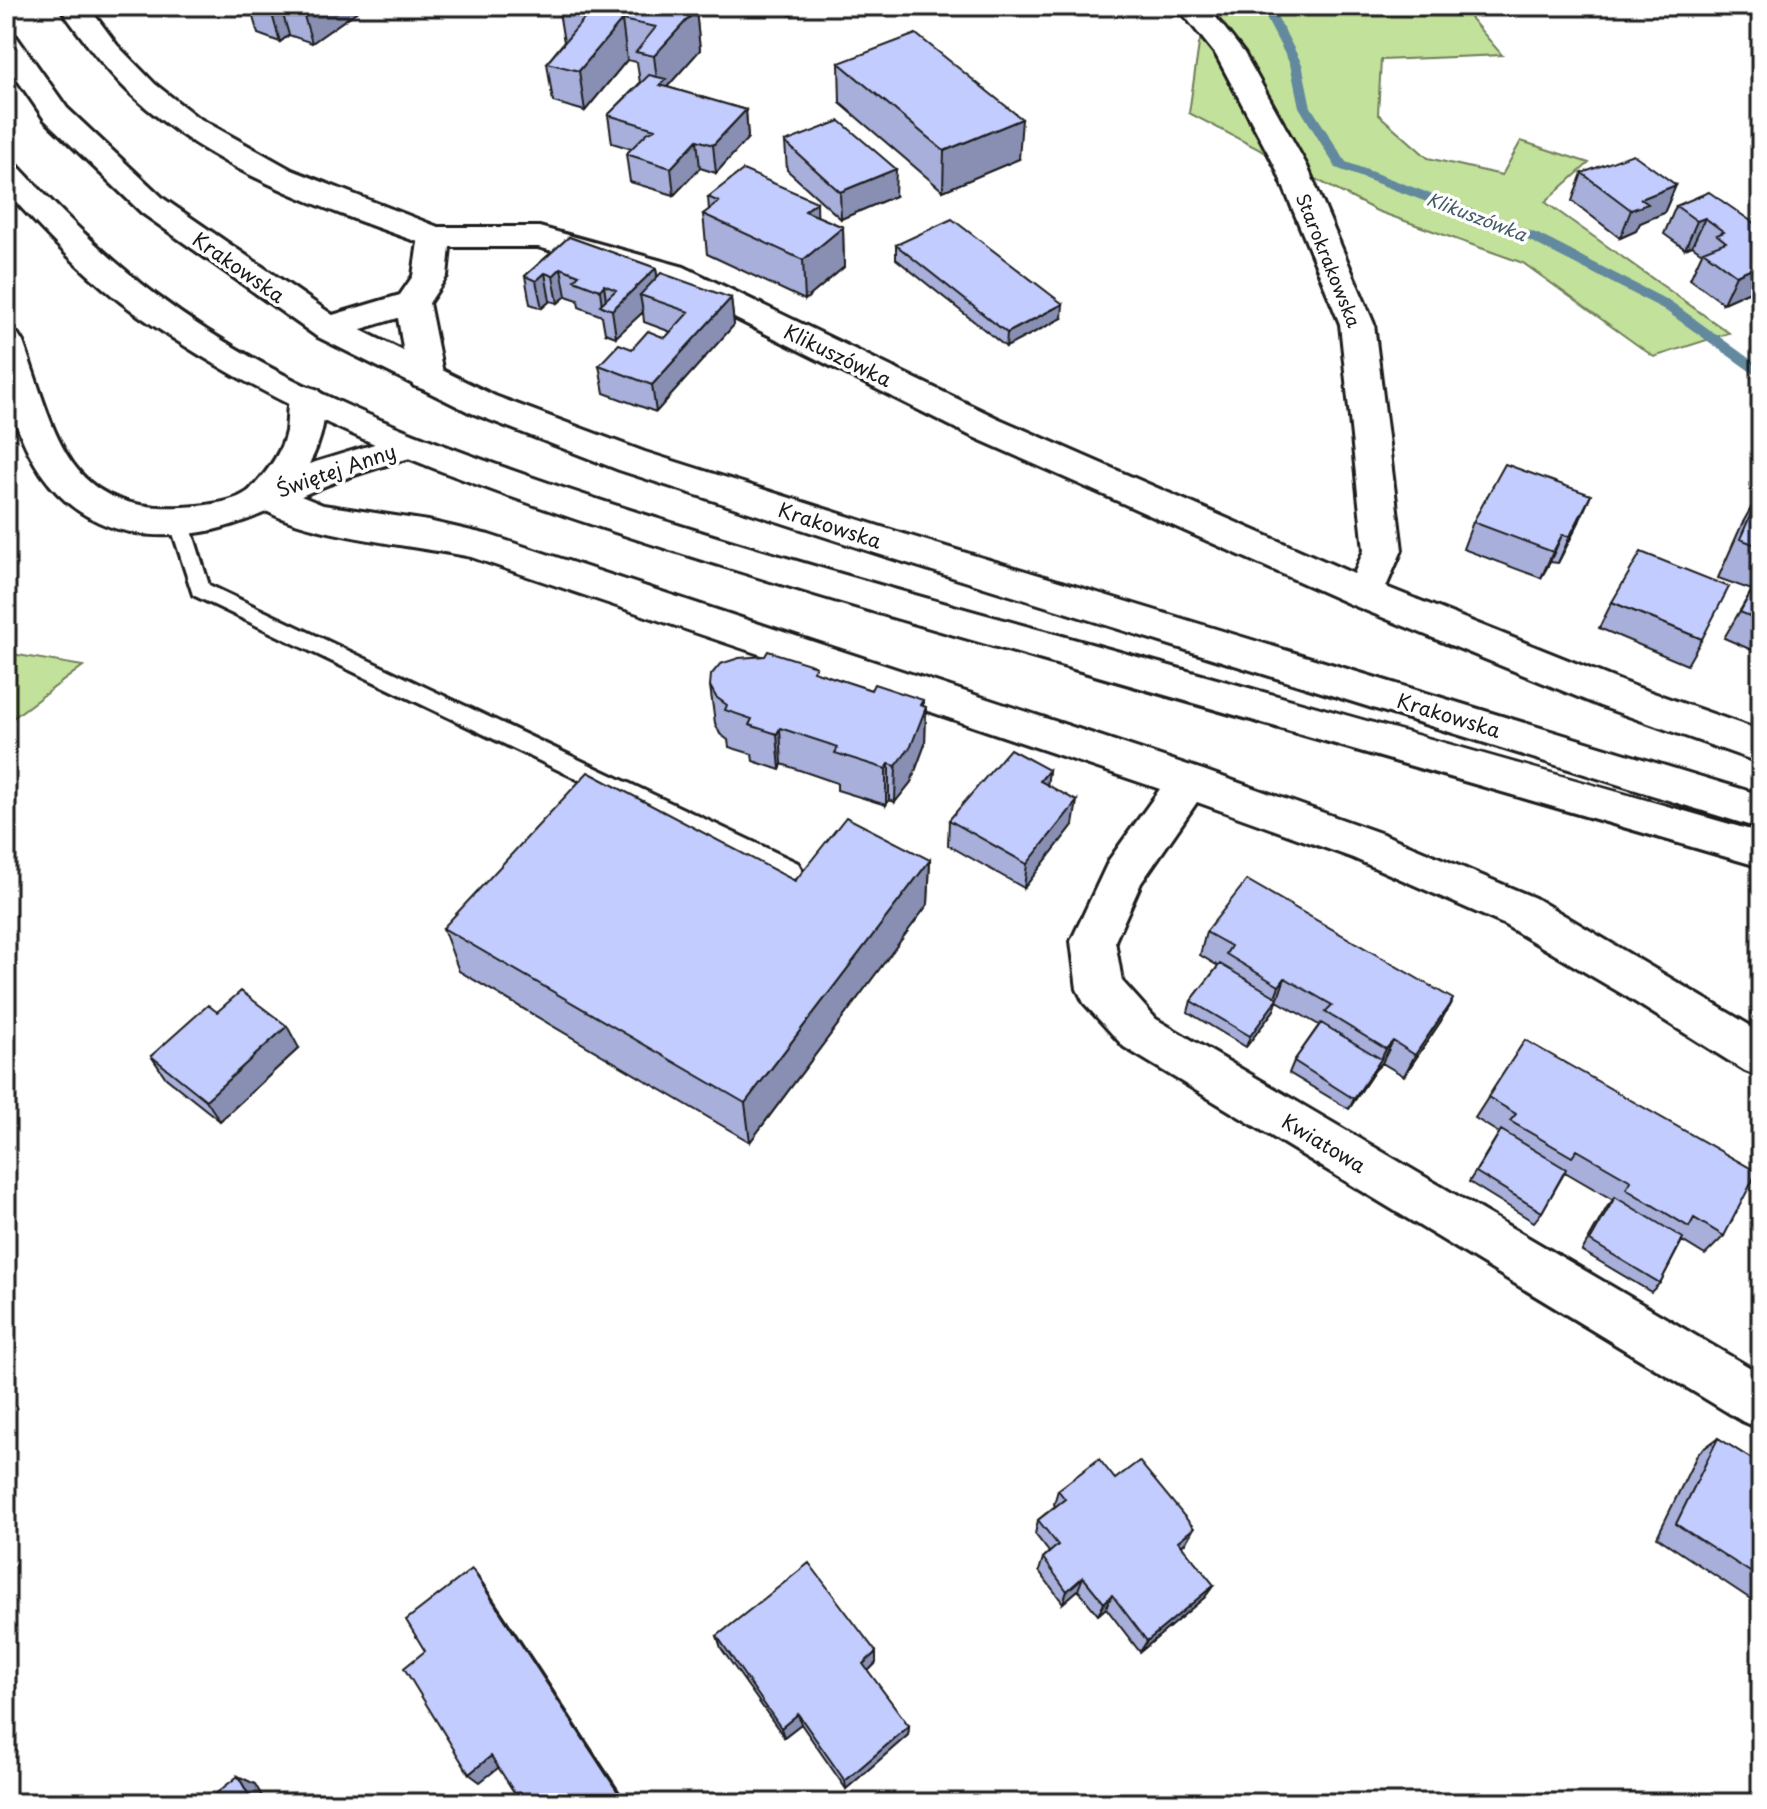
<svg xmlns="http://www.w3.org/2000/svg" width="1767" height="1809" viewBox="0 0 1767 1809" font-family="'Playpen Sans',sans-serif">
  <style>
    .green { fill: #c2e19a; stroke: #6f7e5b; stroke-width: 2 }
    .lines { fill: none; stroke-linecap: round; stroke-linejoin: round }
    .stream { fill: #63899e; fill-rule: evenodd }
    .service-casing { stroke: #1c1c1c; stroke-width: 6 }
    .minor-casing { stroke: #1c1c1c; stroke-width: 6 }
    .tertiary-casing { stroke: #1c1c1c; stroke-width: 6 }
    .secondary-casing { stroke: #1c1c1c; stroke-width: 6 }
    .service { fill: #fff; fill-rule: evenodd }
    .minor { fill: #fff; fill-rule: evenodd }
    .tertiary { fill: #fff; fill-rule: evenodd }
    .secondary { fill: #fff; fill-rule: evenodd }
    .wall { fill: #a7afda; stroke: #1c1c1c; stroke-width: 2 }
    .shaded-wall { fill: #888fb2; stroke: #1c1c1c; stroke-width: 2 }
    .building { fill: #c2ccfe; stroke: #1c1c1c; stroke-width: 2 }
    .labels { text-anchor: middle; dominant-baseline: central; stroke-width: 7; stroke-linejoin: round; paint-order: stroke }
    .far-water-label { font-size: 18px; font-style: italic; fill: #455c68; stroke: #fff }
    .far-street-label { font-size: 18px; fill: #1c1c1c; stroke: #fff }
    .street-label { font-size: 20px; fill: #1c1c1c; stroke: #fff }
  </style>
  <rect width="100%" height="100%" fill="#fff"/>
  <filter id="ink" filterUnits="userSpaceOnUse"><feTurbulence type="fractalNoise" baseFrequency=".0125" numOctaves="2"/><feDisplacementMap in="SourceGraphic" scale="16" xChannelSelector="R" yChannelSelector="G"/><feConvolveMatrix kernelMatrix="1 2 1 2 8 2 1 2 1" color-interpolation-filters="sRGB"/></filter>
  <g filter="url(#ink)">
    <path class="green" d="M1212,6h237l18,8 35,41 -121,5 -3,54 50,44 74,17 19,-34 68,22 -44,39 184,131 -75,24 -131,-94 -146,-52 -188,-98 10,-69z
      M6,653l77,13 -77,57z"/>
    <g class="lines">
      <path class="stream" d="M1255,6h13l9,10 25,48 9,43 35,55 192,72 135,69 88,64v12l-98,-70 -135,-69 -192,-72 -37,-61 -9,-43 -24,-46z"/>
      <defs>
        <path id="service" d="M179,514l7,2 3,5 20,64 589,278 4,7 -4,7 -8,3 -8,-3 -589,-282 -24,-74 3,-5z"/>
        <path id="minor" d="M59,6h29l29,39 38,39 42,33 95,53 146,57h101l145,40 313,151 357,156 10,-24 -24,-226 -65,-158 -59,-111 -32,-40 -11,-3 -4,-6h38l37,47 63,113 67,158 28,226 -16,37 242,97 133,47v32l-161,-57 -250,-102 -379,-168 -311,-155 -122,-34h-88l-3,29 -18,27 15,75 -6,8 -12,4 -12,-4 -6,-8 -10,-60 -70,21 -12,-3 -5,-8 5,-8 84,-25 13,-19 5,-34c-100,-35 -207,-73 -286,-147 -28,-27 -51,-57 -73,-89z
          M266,482l57,23 105,16 61,14 714,235 180,64 152,64 226,134v45l-16,-6 -121,-76 -121,-71 -150,-66 -156,-56 -56,81 -26,58 7,40 34,38 605,355v55l-19,-8 -618,-374 -40,-44 -7,-14 -6,-48 38,-81 51,-71 -689,-232c-48,-11 -200,-23 -224,-62l6,-9z"/>
        <path id="tertiary" d="M6,331l12,3 5,8c33,90 41,171 159,165 21,-1 55,-4 70,-19 15,-16 30,-35 34,-57 2,-15 0,-29 7,-41l13,-4 13,4c12,21 1,54 -10,74l98,-30 13,3 5,9 -5,9c-31,9 -63,18 -93,30 -39,16 -74,36 -114,45 -86,18 -156,-9 -191,-92 -6,-14 -14,-31 -16,-46 -2,-20 0,-41 0,-61z"/>
        <path id="secondary" d="M6,33l10,3 51,72 97,91 176,121 155,76 150,56 259,82 857,261v34l-883,-275 -259,-84 -150,-58 -153,-76 -174,-123 -97,-93 -39,-57z
          M6,163l11,2c44,47 88,91 139,130 120,91 269,146 410,194 159,53 321,99 482,143 238,66 476,133 713,201v34c-242,-70 -483,-140 -726,-209 -134,-38 -269,-77 -402,-120 -173,-56 -345,-118 -495,-223 -49,-35 -91,-79 -132,-124z"/>
      </defs>
      <use href="#service" class="service-casing"/>
      <use href="#minor" class="minor-casing"/>
      <use href="#tertiary" class="tertiary-casing"/>
      <use href="#secondary" class="secondary-casing"/>
      <use href="#service" class="service"/>
      <use href="#minor" class="minor"/>
      <use href="#tertiary" class="tertiary"/>
      <use href="#secondary" class="secondary"/>
    </g>
    <path class="wall" d="M251,6h111l1,1 -51,36 -23,-8 -9,7 -22,-8 -8,-27z
      M558,6l138,4 4,40 -33,37 79,23 2,28 -32,35 -16,-5 -26,27 -44,-13 -4,-28 6,-5 -20,-6 -4,-28 32,-32 -3,-21 -10,-2 -42,51 -32,-9 -6,-39 17,-21z
      M780,6h36l-26,9z
      M839,63l180,96 -76,32 -103,-88z
      M785,142l110,54 -54,23 -54,-49z
      M1582,173l94,12 -12,28 -24,10 -4,8 -16,7 -48,-37z
      M708,197l109,19 26,11 1,40 -39,33 -98,-46 -4,-40 6,-4z
      M1676,206l85,22v58l-38,17 -33,-24 12,-26 -10,-7 -7,3 -21,-15z
      M569,237l87,31 1,9 74,21 3,27 -78,87 -52,-19 -5,-28 33,-16 33,-11 6,-6 -27,-10 -1,-10 -27,25 -11,-4 -3,-17 -23,-9 -1,-7 -12,-4 -8,7 -8,-2 -8,7 -12,-4 -5,-28z
      M896,245l166,73 -56,29 -110,-88z
      M1761,490v164l-37,-16 28,-48 -34,-12 24,-54z
      M1473,522h106l-21,41 -8,-1 -9,16 -78,-29z
      M1612,602l90,37 -15,26 -88,-37z
      M816,672l55,18 52,10v6l3,1 -1,37 -14,38 -16,20 -6,-2 -3,5 -49,-15v-7l-55,-19 -2,6 -27,-9 -1,-7 -23,-7 -1,-7 -8,-6 -5,-11 -5,-37z
      M1049,770l-2,14 26,41 -49,63 -76,-43 1,-25z
      M930,860l-2,44 -178,238 -291,-171 -16,-43 352,-47z
      M1206,932l235,89 -37,55 -22,-13 -7,7 -26,39 -60,-36 5,-12 25,-36 -42,-24 -3,9 -28,37 -58,-35 3,-11 27,-35 -18,-11z
      M217,1012l82,36 -79,73 -54,-43 -15,-22z
      M1525,1040l199,196 -19,19 -23,-14 -22,42 -9,9 -69,-41 25,-44 6,-7 -48,-28 -23,40 -8,10 -65,-40 30,-49 -24,-15z
      M1718,1438l43,27v141l-104,-69 41,-84z
      M1115,1479l71,63 -5,3 24,52 -65,55 -34,-44 -8,7 -20,-25 -15,13 -24,-32 4,-13 6,-6 -14,-18 3,-14 17,-14 -1,-2 4,-14z
      M717,1636l159,16v11l-8,8 41,55 -1,9 -62,54 -45,-65 -17,13 -63,-89z"/>
    <path class="shaded-wall" d="M319,6h43l1,1 -51,36 -8,-27z
      M790,6h26l-26,9z
      M281,8l8,27 -9,7 -8,-28z
      M696,10l4,40 -41,46 -5,-40z
      M622,20l5,40 -42,51 -6,-40z
      M746,110l2,28 -32,35 -3,-28z
      M1022,119l-3,40 -76,32 1,-40z
      M697,140l3,28 -26,27 -3,-27z
      M896,169l-1,27 -54,23 -1,-27z
      M1676,185l-12,28 -24,10 -4,8 -16,7 11,-28 10,-11z
      M817,202l1,40 -13,-31z
      M1705,218l-13,28 -7,3 12,-28z
      M843,227l1,40 -39,33 -2,-40z
      M1761,264v22l-38,17 13,-28z
      M561,268l5,28 -8,7 -5,-27z
      M656,268l4,28 -20,-1 3,17 -27,25 -4,-27z
      M545,273l5,28 -8,7 -6,-27z
      M604,285l3,23 -5,-2 -2,-16z
      M731,298l3,27 -78,87 -4,-27z
      M1063,304l-1,14 -56,29 1,-14z
      M1591,495l-12,27 -21,41 12,-27z
      M1562,535l-12,27 -9,16 12,-26z
      M923,700l-1,17 4,-10 -1,37 -14,38 -16,20 1,-36z
      M780,728l2,36 -2,6 -3,-36z
      M889,764v36l-3,5v-36z
      M1049,770l-3,25 -6,-14z
      M1077,801l-4,24 -49,63 3,-24z
      M930,860l-2,44 -178,238 -5,-39z
      M1285,978l-11,32 -28,37 4,-11 21,-29 8,-21z
      M1453,999l-12,22 -37,55 11,-21z
      M287,1026l12,22 -79,73 -14,-21z
      M1393,1041l-11,22 -7,7 -26,39 5,-10 27,-40 5,-10z
      M1194,1528l-8,14 -15,13 7,-14z
      M472,1569l10,13 145,221h-2z
      M1083,1577l-5,13 -15,13 4,-12z
      M1214,1585l-9,12 -65,55 7,-11z
      M1112,1595l-6,13 -8,7 6,-12z
      M876,1652v11l-12,12 -1,-11z
      M798,1714l3,10 -17,13 -3,-9z
      M909,1726l-1,9 -62,54 -1,-8z
      M491,1756l11,9 -22,17 -11,-8z
      M238,1776l17,8 11,19h-13z"/>
    <path class="building" d="M251,6h68l-15,10 -23,-8 -9,6 -22,-7z
      M561,6h132l3,4 -42,46 -18,-4 20,-25 -34,-7 -43,51 -32,-8 43,-51z
      M916,34l106,85 -78,32 -105,-88z
      M649,75l17,4 -6,6 86,25 -33,35 -16,-5 -26,28 -45,-14 21,-21 8,-4 -47,-14z
      M840,121l56,48 -56,23 -55,-50z
      M1633,154l43,31 -35,14 7,5 -17,6 -49,-37z
      M743,170l74,32 -12,9 38,16 -40,33 -100,-46 16,-12 -11,-5z
      M1709,192l52,36v36l-25,11 -33,-24 23,-9 -9,-7 7,-3 -19,-14 -8,3 -21,-15z
      M952,219l111,85 -56,29 -111,-88z
      M569,237l87,31 -44,42 -12,-5 16,-15 -12,-5 -4,5 -26,-10 5,-5 -18,-7 -8,8 -8,-3 -9,8 -11,-5z
      M661,273l70,25 -79,87 -53,-20 20,-21 13,5 16,-18 17,7 24,-26 -49,-17z
      M1505,464l86,31 -21,41 -8,-1 -9,17 -80,-30z
      M1761,491v56l-21,-8z
      M1641,552l88,35 -27,52 -90,-37z
      M1761,574v47l-21,-9z
      M768,651l48,15 -3,5 58,19 3,-6 49,16 -3,5 6,2 -15,39 -15,20 -7,-2 -3,5 -51,-16 3,-6 -58,-19 -3,6 -28,-9 3,-6 -27,-9 2,-5 -11,-8 -6,-11 1,-11 9,-11 19,-6 26,-2z
      M1010,749l39,21 -9,11 37,20 -50,63 -78,-44z
      M588,772l207,109 51,-64 84,43 -185,243 -302,-175z
      M1247,880l206,119 -38,56 -22,-14 -7,8 -61,-37 7,-7 -47,-27 -6,8 -53,-32 5,-8 -25,-14z
      M1220,964l58,34 -28,38 -59,-35z
      M241,991l46,35 -81,74 -55,-44 57,-51 9,7z
      M1321,1023l60,36 -27,40 -60,-38z
      M1525,1040l232,132 -33,64 -30,-18 -5,9 -63,-38 5,-8 -54,-31 -5,7 -62,-36 6,-7 -28,-17z
      M1501,1130l65,39 -24,43 -66,-40z
      M1615,1197l68,41 -23,45 -70,-42z
      M1718,1438l43,27v114l-85,-55z
      M1099,1459l16,20 24,-18 55,67 -16,13 36,44 -67,56 -35,-46 -8,8 -21,-26 -16,14 -24,-33 15,-13 -20,-25 27,-21 -7,-9z
      M809,1563l67,89 -13,12 46,62 -64,55 -47,-67 -17,14 -64,-92z
      M472,1569l153,234h-104l-30,-47 -22,18 -65,-106 21,-17 -19,-31z
      M238,1776l15,27h-49z"/>
  </g>
  <g class="labels">
    <g class="far-water-label">
      <text transform="translate(1477 216) rotate(21)">Klikuszówka</text>
    </g>
    <g class="far-street-label">
      <text transform="translate(1329 260) rotate(68)">Starokrakowska</text>
    </g>
    <g class="street-label">
      <text transform="translate(239 267) rotate(35)">Krakowska</text>
      <text transform="translate(838 355) rotate(26)">Klikuszówka</text>
      <text transform="translate(336 470) rotate(-19)">Świętej Anny</text>
      <text transform="translate(830 525) rotate(18)">Krakowska</text>
      <text transform="translate(1449 715) rotate(17)">Krakowska</text>
      <text transform="translate(1324 1143) rotate(31)">Kwiatowa</text>
    </g>
  </g>
  <rect width="1767" height="1809" fill="none" stroke="#fff" stroke-width="32"/>
  <rect x="16" y="16" width="1735" height="1777" fill="none" stroke="#1c1c1c" stroke-width="3" filter="url(#ink)"/>
</svg>
